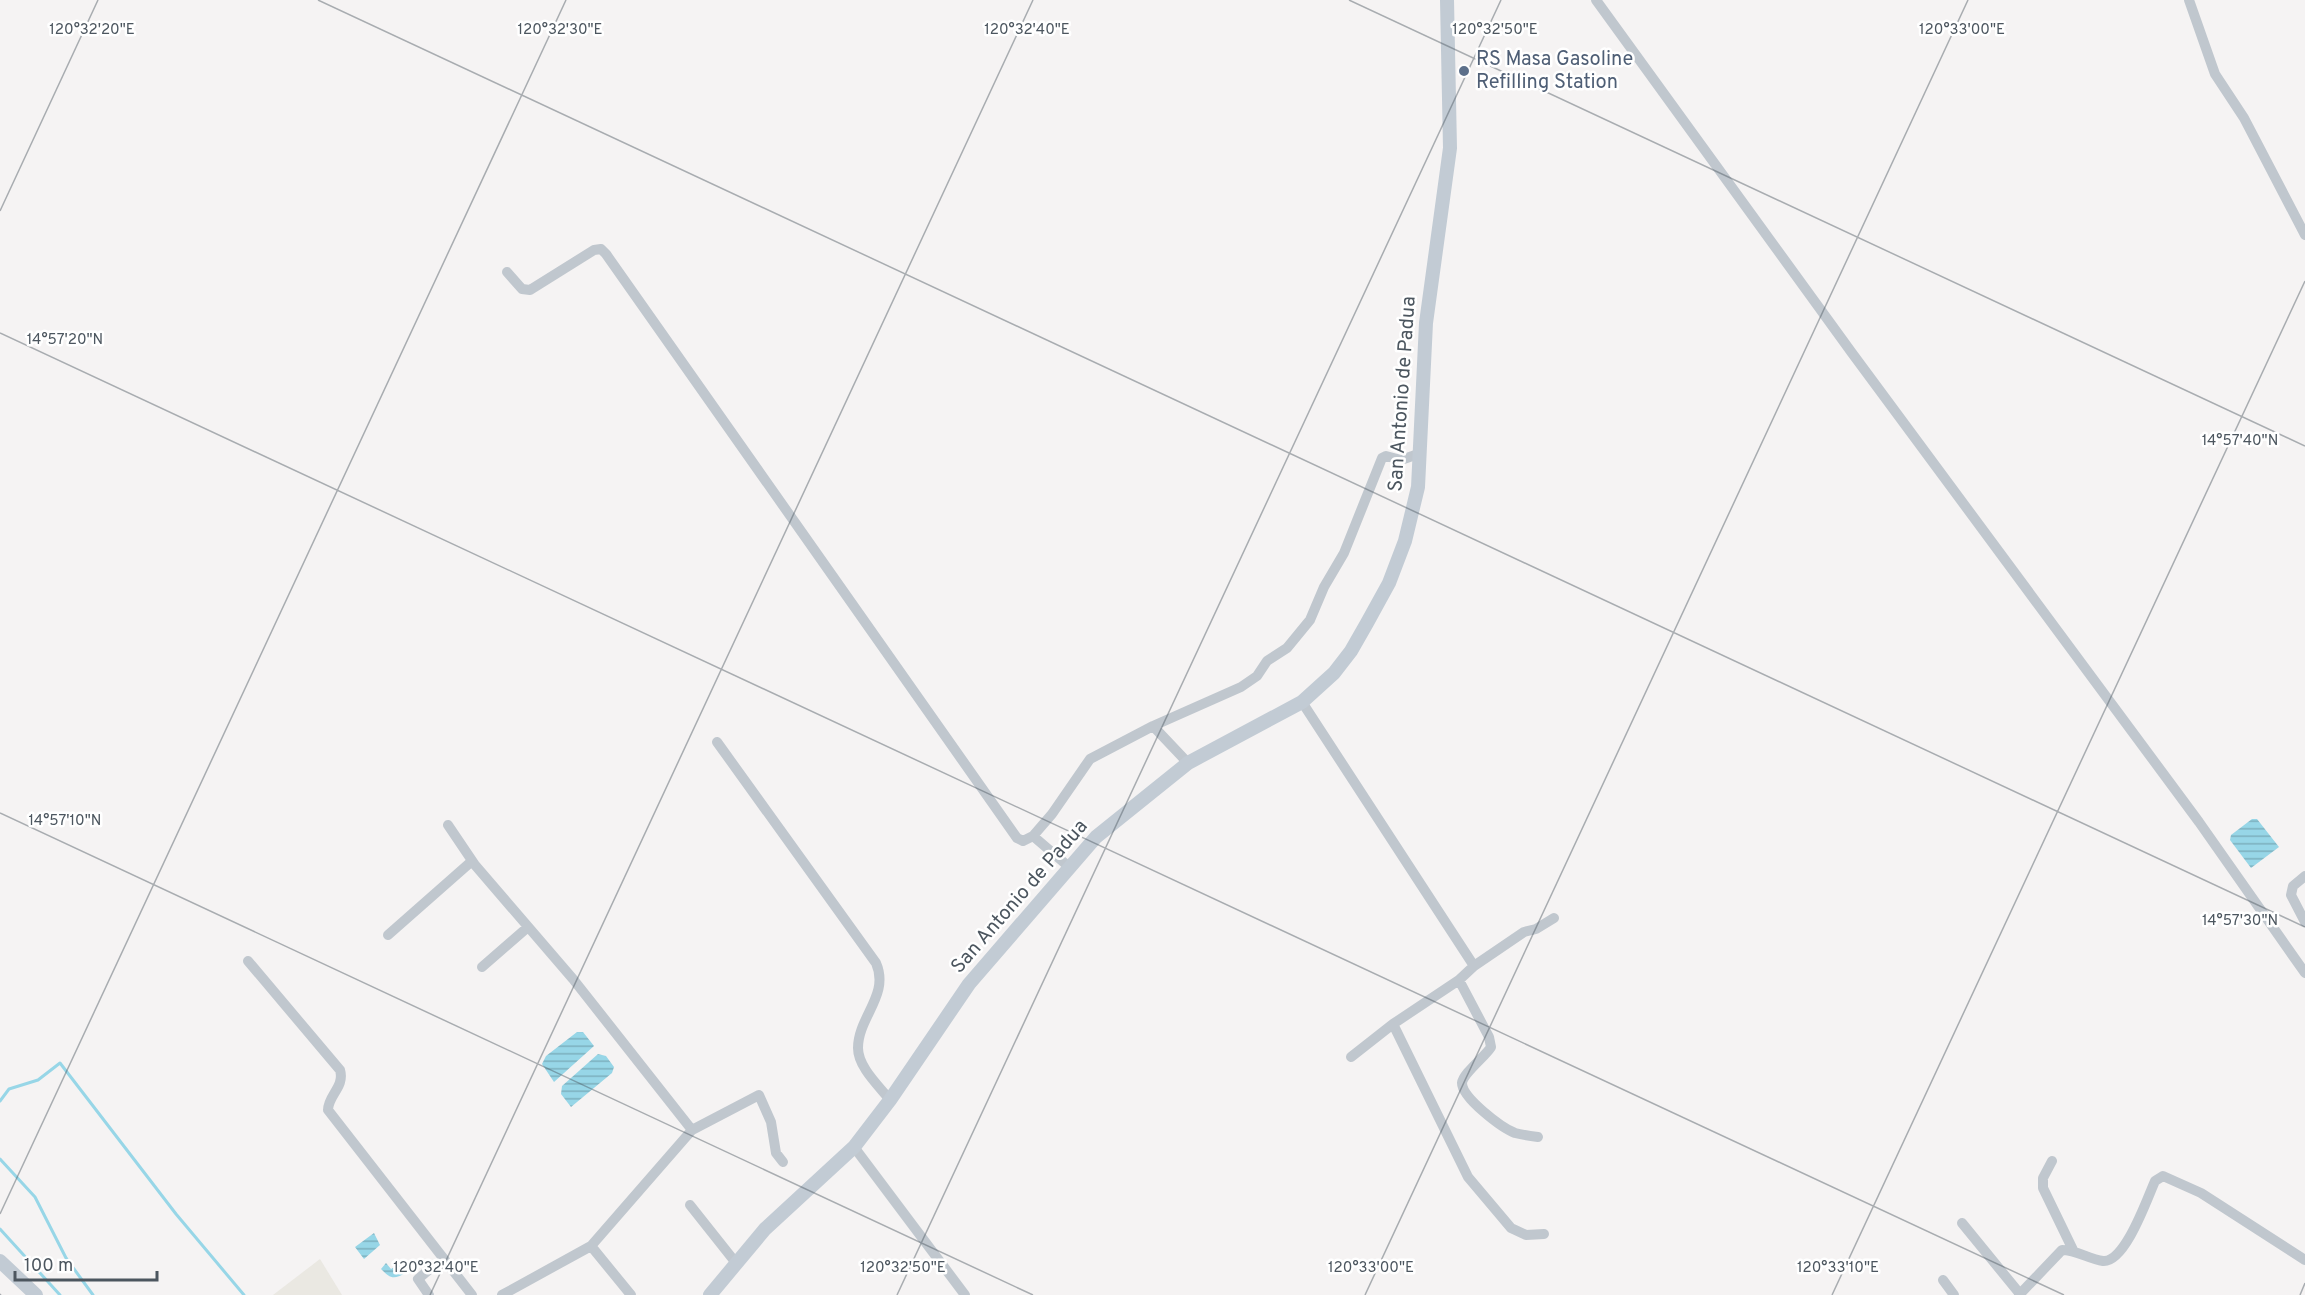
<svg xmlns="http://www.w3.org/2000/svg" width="2305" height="1295" viewBox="0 0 2305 1295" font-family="Overpass,sans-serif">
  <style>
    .commercial { fill: #eae8e2 }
    .water { fill: url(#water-rules) }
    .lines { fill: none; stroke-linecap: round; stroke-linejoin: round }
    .stream { stroke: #97d6e7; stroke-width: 3 }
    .street { stroke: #c0c7ce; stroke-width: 10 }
    .secondary { stroke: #c2cbd4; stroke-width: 14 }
    .ticks { fill: none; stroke: #4c565f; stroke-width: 1.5; stroke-opacity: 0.45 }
    .service-dot { fill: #5c6f8a; stroke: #fff; stroke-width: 2 }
    .labels { text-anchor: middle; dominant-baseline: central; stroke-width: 5; stroke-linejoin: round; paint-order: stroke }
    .service-label { font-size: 20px; fill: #4e5e75; stroke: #fff; text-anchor: start }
    .street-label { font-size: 20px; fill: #4c565f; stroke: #fff }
    .ticks-label { font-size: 15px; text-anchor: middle; fill: #4c565f; stroke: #fff; stroke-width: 5; stroke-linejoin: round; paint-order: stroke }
  </style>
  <defs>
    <pattern id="water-rules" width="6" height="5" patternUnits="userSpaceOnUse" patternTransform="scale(1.5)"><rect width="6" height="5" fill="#97d6e7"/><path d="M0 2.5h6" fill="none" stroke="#7db0be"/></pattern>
  </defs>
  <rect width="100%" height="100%" fill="#f5f3f3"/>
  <path class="commercial" d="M320,1259l22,36h-69z"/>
  <path class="water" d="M2252,819h5l22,28 -28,21 -21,-28 1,-5z
    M577,1032h6l11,14 -40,36 -12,-18 4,-8z
    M598,1054l8,2 8,11 -2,6 -41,34 -10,-13 1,-8z
    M374,1233l6,12 -16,14 -9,-12z
    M386,1263l5,6 8,-5 6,9c-12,8 -16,4 -24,-4z"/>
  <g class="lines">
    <path class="stream" d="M0,1101l9,-12 29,-9 22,-17 116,151 68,81
      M0,1159l35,38 31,61 27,37
      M0,1229l60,66"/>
    <path class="street" d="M1596,0l256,353 347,469 106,151
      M2189,0l26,74 29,44 61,117
      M507,272l15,17 8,1 64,-40 7,-1 5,5 411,584 6,3 10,-5
      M1302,702l172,264 -15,14 30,57 2,10c-5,9 -28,26 -29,36 0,15 40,45 53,50 8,2 15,3 23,4
      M1153,726l88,-39 16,-11 10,-15 20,-13 23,-28 14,-33 20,-34 38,-95 4,-2 15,4 20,-7
      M717,742l159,221c14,32 -18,54 -18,85 0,19 21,38 32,52
      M448,825l27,40 98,114 119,151 -101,116
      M1068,866l-35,-30 19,-22 38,-55 63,-33 35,37
      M2305,876l-12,10 -2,9 14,27
      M388,935l84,-74
      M248,961l92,109c5,17 -12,25 -12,40l144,185
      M1474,966l50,-34 12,-3 18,-11
      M482,967l46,-40
      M1459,980l-66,44 75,153 43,51 15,7 18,-1
      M1351,1057l42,-33
      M692,1130l67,-35 12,27 5,31 7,9
      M854,1147l111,148
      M2052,1161l-9,17v10l31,64
      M690,1205l46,58
      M1962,1223l58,71
      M1943,1280l11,15
      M429,1295l-11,-16 12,-10
      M502,1295l89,-49 40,49
      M2019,1295l43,-45c14,0 27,9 41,11 22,2 44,-62 52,-80l8,-5 38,17 104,67"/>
    <path class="secondary" d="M0,1261l36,34
      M710,1295l55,-66 89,-82 36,-47 79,-116 127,-147 92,-74 114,-61 32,-29 17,-22 16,-28 22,-40 16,-42 13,-54 8,-164 24,-175 -3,-148"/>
  </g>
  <path class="ticks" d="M318,0l1987,927M1349,0l956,446M0,211l98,-211M0,333l2064,962M0,813l1033,482M0,1214l566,-1214M0,1294l1,1M430,1295l603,-1295M897,1295l604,-1295M1365,1295l603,-1295M1832,1295l473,-1014M2300,1295l5,-12"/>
  <circle class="service-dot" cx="1464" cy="71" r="6"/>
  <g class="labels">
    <g class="service-label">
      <text x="1476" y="60">RS Masa Gasoline<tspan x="1476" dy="23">Refilling Station</tspan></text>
    </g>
    <g class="street-label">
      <text transform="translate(1403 394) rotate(-86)">San Antonio de Padua</text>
      <text transform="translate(1020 897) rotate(-49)">San Antonio de Padua</text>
    </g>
  </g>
  <g class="ticks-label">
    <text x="92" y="34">120°32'20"E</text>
    <text x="560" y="34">120°32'30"E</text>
    <text x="1027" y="34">120°32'40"E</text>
    <text x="1495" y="34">120°32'50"E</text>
    <text x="1962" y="34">120°33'00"E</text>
    <text x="65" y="344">14°57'20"N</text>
    <text x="2240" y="445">14°57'40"N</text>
    <text x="65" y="825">14°57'10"N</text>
    <text x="2240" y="925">14°57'30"N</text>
    <text x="436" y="1272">120°32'40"E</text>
    <text x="903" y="1272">120°32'50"E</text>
    <text x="1371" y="1272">120°33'00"E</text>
    <text x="1838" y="1272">120°33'10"E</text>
  </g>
  <path d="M15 1271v9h142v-9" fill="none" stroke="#4c565f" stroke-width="3"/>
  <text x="24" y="1271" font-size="18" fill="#4c565f" stroke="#ffffff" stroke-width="4.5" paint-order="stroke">100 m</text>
</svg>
